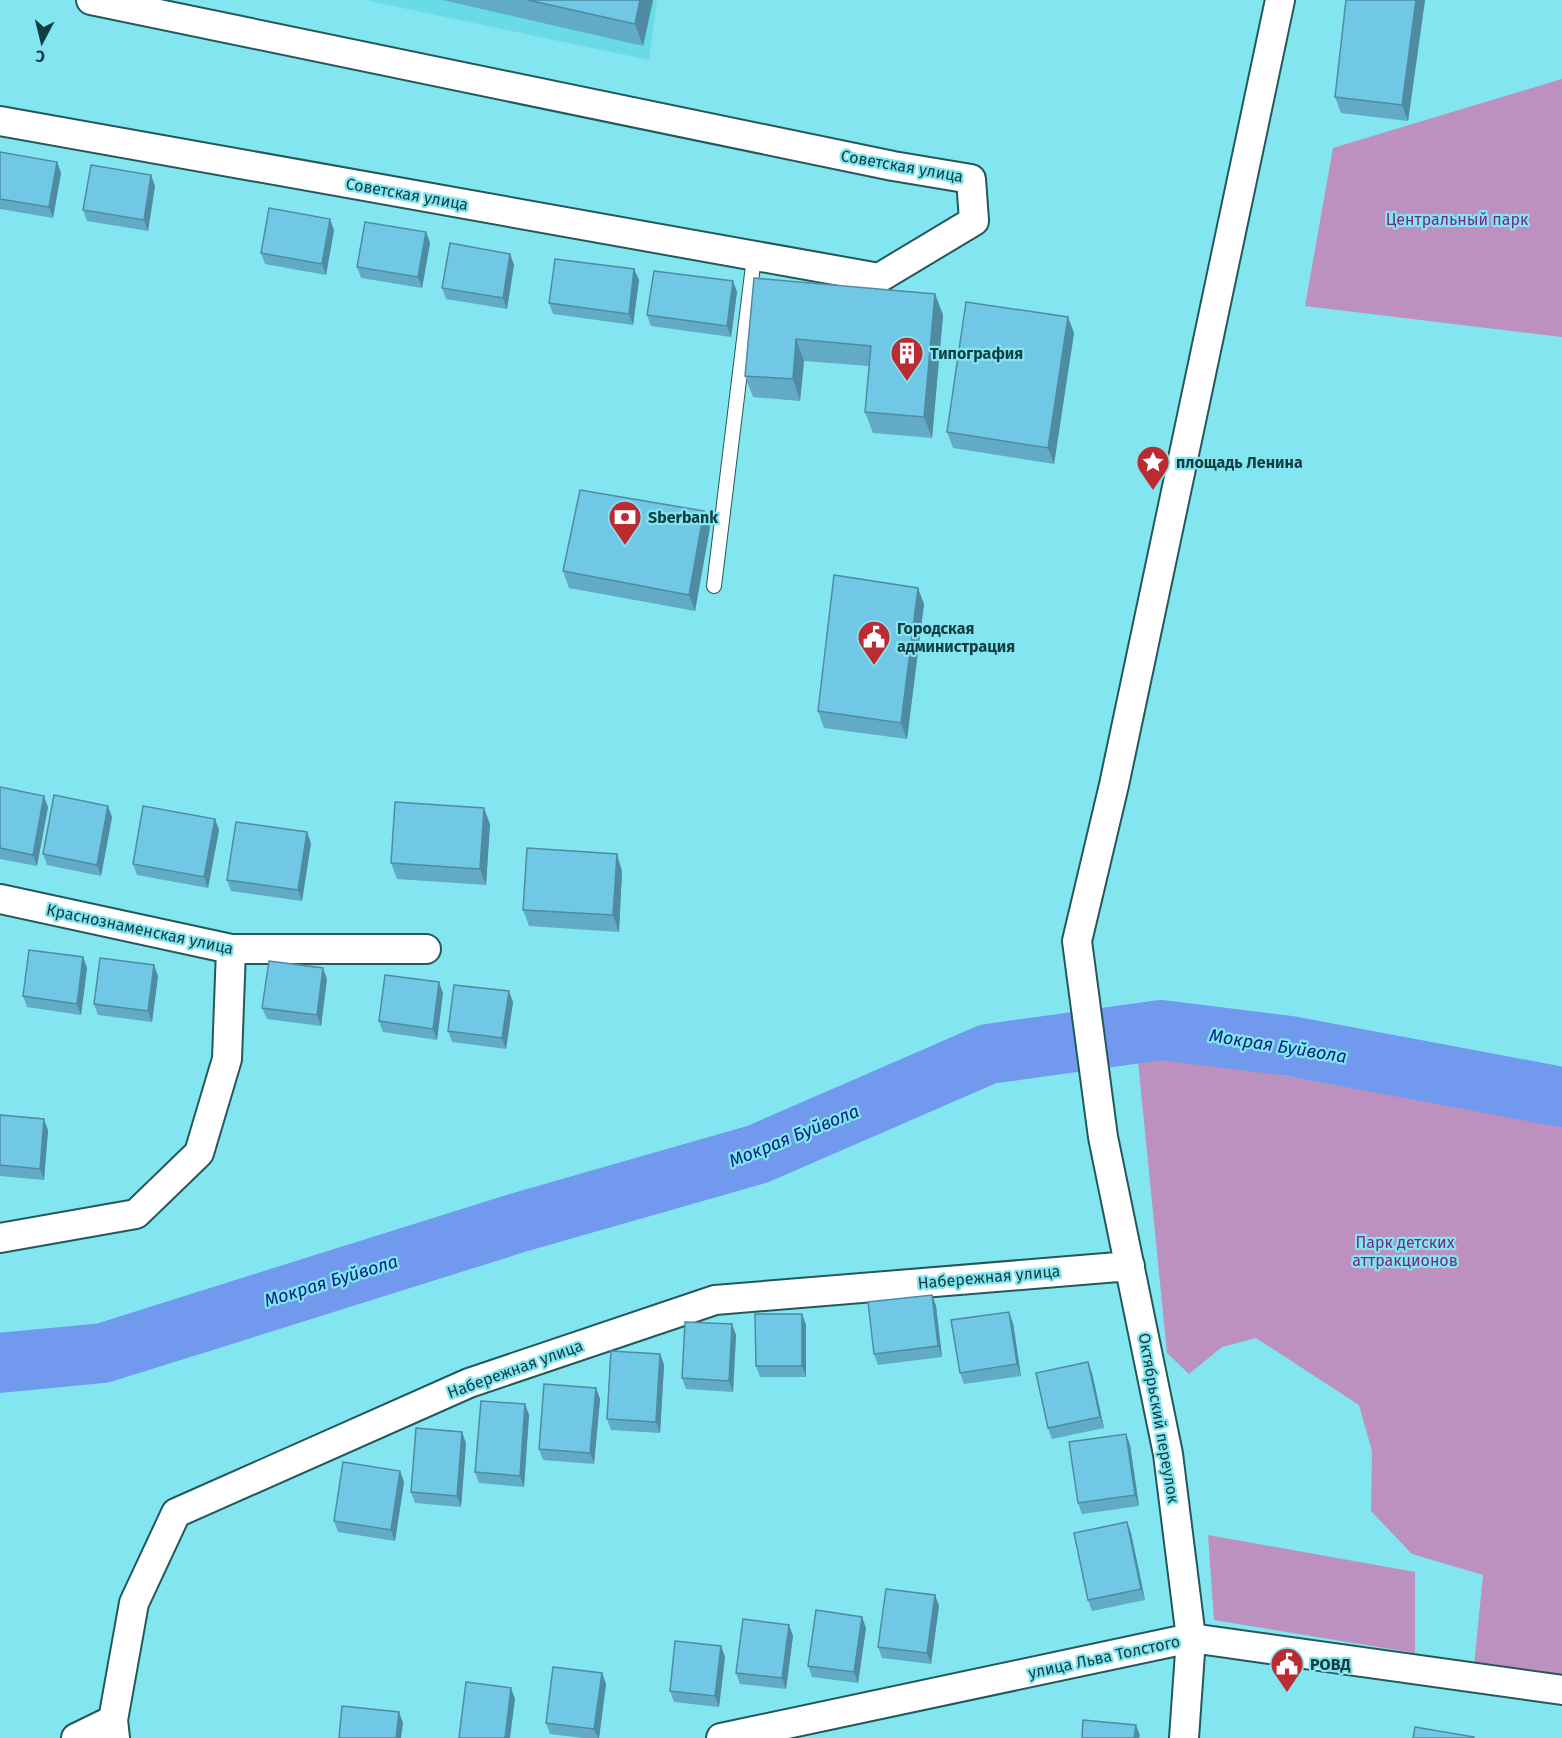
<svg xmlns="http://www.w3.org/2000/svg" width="1562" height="1738" viewBox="0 0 1562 1738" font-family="'Fira Sans',sans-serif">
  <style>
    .built { fill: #69dbe6 }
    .green { fill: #bc90bf }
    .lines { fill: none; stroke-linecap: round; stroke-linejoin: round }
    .river { stroke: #719aee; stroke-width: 60 }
    .service-casing { stroke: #23585d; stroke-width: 16 }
    .minor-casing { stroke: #23585d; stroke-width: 32 }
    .service { stroke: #fff; stroke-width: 14 }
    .minor { stroke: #fff; stroke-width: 28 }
    .wall { fill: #61abc6 }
    .shaded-wall { fill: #4f8ba1 }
    .building { fill: #71c7e6; stroke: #4f8ba1; stroke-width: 1.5 }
    .labels { text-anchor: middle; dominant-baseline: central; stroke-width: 4.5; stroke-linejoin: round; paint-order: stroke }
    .street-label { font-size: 16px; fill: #123d41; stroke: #82e5ef }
    .park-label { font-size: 16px; fill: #7b2784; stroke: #82e5ef }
    .poi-label { font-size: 16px; font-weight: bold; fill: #123d41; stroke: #82e5ef; text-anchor: start }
    .water-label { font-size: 18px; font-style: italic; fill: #042383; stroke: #82e5ef }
  </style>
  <rect width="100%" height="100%" fill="#82e5ef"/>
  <path class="built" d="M365,0h292l-8,60z"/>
  <path class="green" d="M1562,79v258l-257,-31 28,-158z
    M1137,1051l425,71v557l-88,-13 9,-91 -71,-21 -41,-43 1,-60 -13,-46 -103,-67 -34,9 -33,27 -22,-21z
    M1208,1535l207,37v81l-201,-33z"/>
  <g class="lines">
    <path class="river" d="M0,1363l103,-10 414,-130 241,-69 230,-100 173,-24 129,16 272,51"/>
    <defs>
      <path id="service" d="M714,586l40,-329"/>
      <path id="minor" d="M0,121l879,157 95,-57 -3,-42 -78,-13 -802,-166
        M0,899l231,50h195
        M0,1238l136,-24 63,-61 28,-94 4,-110
        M76,1738l37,-18
        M115,1738l-2,-18 21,-117 42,-90 293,-130 246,-83 415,-34
        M721,1738l470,-100 371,52
        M1184,1738l7,-100 -23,-184 -65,-317 -26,-196 37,-156 166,-785"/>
    </defs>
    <use href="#service" class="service-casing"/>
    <use href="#minor" class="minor-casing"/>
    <use href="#service" class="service"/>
    <use href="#minor" class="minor"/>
  </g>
  <path class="wall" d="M442,0h211l-10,46z
    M1346,0h79l-17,121 -67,-8 -6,-16z
    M0,152l57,10 4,11 -8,45 -53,-9z
    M155,186l-7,45 -61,-10 -4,-11z
    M334,230l-8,45 -61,-11 -4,-11z
    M426,232l4,11 -8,45 -61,-10 -4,-11z
    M510,254l4,11 -7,44 -61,-10 -4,-11z
    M634,269l5,11 -6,45 -80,-11 -4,-11z
    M754,278l181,16 8,21 -11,123 -59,-5 -8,-21 4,-46 -65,-5 -4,40 -47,-4 -8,-21z
    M733,281l4,11 -6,45 -80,-11 -4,-11z
    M1074,333l-20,131 -101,-16 -6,-16z
    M710,527l-15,84 -126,-23 -6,-17z
    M924,604l-17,135 -83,-11 -6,-17z
    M0,787l48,20 -11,59 -37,-7z
    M112,817l-11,59 -54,-11 -4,-11z
    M215,819l4,11 -11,58 -71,-13 -4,-11z
    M490,824l-4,61 -89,-6 -6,-16z
    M311,843l-9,58 -71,-10 -4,-11z
    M622,871l-3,61 -90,-6 -6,-16z
    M83,957l4,11 -6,47 -54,-8 -4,-11z
    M158,976l-6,46 -54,-7 -4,-11z
    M327,979l-6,47 -54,-7 -5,-11z
    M443,993l-6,47 -54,-8 -4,-11z
    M513,1002l-7,47 -54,-7 -4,-11z
    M0,1115l48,15 -4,50 -44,-4z
    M932,1295l4,11 6,51 -64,8 -4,-11z
    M802,1314l4,11v52h-46l-4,-11z
    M1013,1323l8,53 -57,8 -4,-11z
    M736,1335l-3,57 -47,-3 -4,-11z
    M660,1354l4,11 -4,68 -49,-3 -4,-11z
    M1092,1373l12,55 -52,11 -4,-11z
    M596,1388l4,11 -6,65 -51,-4 -4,-11z
    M525,1404l4,11 -5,72 -45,-4 -4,-11z
    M1126,1434l4,11 9,61 -57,8 -4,-11z
    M466,1443l-5,64 -46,-4 -4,-11z
    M400,1471l4,11 -9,59 -57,-9 -4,-11z
    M1127,1522l4,11 14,67 -53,11 -4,-11z
    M935,1595l4,11 -8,58 -49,-6 -4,-11z
    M862,1617l4,11 -8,55 -46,-6 -4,-11z
    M789,1625l4,11 -7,53 -46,-5 -4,-11z
    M721,1646l4,11 -6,50 -45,-5 -4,-11z
    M602,1673l4,11 -7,54h-16l-33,-4 -4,-11z"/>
  <path class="shaded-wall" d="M640,0h13l-10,46 -8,-22z
    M1416,0h9l-17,121 -6,-16z
    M57,162l4,11 -8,45 -4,-11z
    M151,175l4,11 -7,45 -4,-11z
    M330,219l4,11 -8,45 -4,-11z
    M426,232l4,11 -8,45 -4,-11z
    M510,254l4,11 -7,44 -4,-11z
    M634,269l5,11 -6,45 -4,-11z
    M733,281l4,11 -6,45 -4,-11z
    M935,294l8,21 -11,123 -8,-21z
    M1068,317l6,16 -20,131 -6,-16z
    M796,339l8,22 -4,40 -7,-22z
    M704,511l6,16 -15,84 -6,-16z
    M918,588l6,16 -17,135 -6,-16z
    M44,796l4,11 -11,59 -4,-11z
    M108,806l4,11 -11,59 -4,-11z
    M484,808l6,16 -4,61 -6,-16z
    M215,819l4,11 -11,58 -4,-11z
    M307,832l4,11 -9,58 -4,-11z
    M617,854l5,17 -3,61 -6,-17z
    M83,957l4,11 -6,47 -4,-11z
    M154,965l4,11 -6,46 -4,-11z
    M323,968l4,11 -6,47 -4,-11z
    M439,982l4,11 -6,47 -4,-11z
    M509,991l4,11 -7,47 -4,-11z
    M44,1119l4,11 -4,50 -4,-11z
    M932,1295l4,11 6,51 -4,-11z
    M1009,1312l4,11 8,53 -4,-12z
    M802,1314l4,11v52l-4,-11z
    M732,1324l4,11 -3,57 -4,-11z
    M660,1354l4,11 -4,68 -4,-11z
    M1088,1362l4,11 12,55 -4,-11z
    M596,1388l4,11 -6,65 -4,-11z
    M525,1404l4,11 -5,72 -4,-11z
    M462,1432l4,11 -5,64 -4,-11z
    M1126,1434l4,11 9,61 -4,-11z
    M400,1471l4,11 -9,59 -4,-11z
    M1127,1522l4,11 14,67 -4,-11z
    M935,1595l4,11 -8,58 -4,-11z
    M862,1617l4,11 -8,55 -4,-11z
    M789,1625l4,11 -7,53 -4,-11z
    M721,1646l4,11 -6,50 -4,-11z
    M602,1673l4,11 -7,54h-1l-4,-9z
    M511,1688l4,11 -5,39h-5z
    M399,1712l4,11 -2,15h-5z
    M1136,1725l4,11 -1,2h-5z"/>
  <path class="building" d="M528,0h112l-5,24z
    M1346,0h70l-14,105 -67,-8z
    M0,152l57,10 -8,45 -49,-8z
    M91,165l60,10 -7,45 -61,-10z
    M269,208l61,11 -8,45 -61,-11z
    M365,222l61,10 -8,45 -61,-10z
    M450,243l60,11 -7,44 -61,-10z
    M555,259l79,10 -5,45 -80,-11z
    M654,271l79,10 -6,45 -80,-11z
    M754,278l181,16 -11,123 -59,-5 6,-66 -75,-7 -3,40 -48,-3z
    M966,302l102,15 -20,131 -101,-16z
    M580,490l124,21 -15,84 -126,-24z
    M834,575l84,13 -17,135 -83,-12z
    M0,787l44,9 -11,59 -33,-7z
    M54,795l54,11 -11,59 -54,-11z
    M395,802l89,6 -4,61 -89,-6z
    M143,806l72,13 -11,58 -71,-13z
    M236,822l71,10 -9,58 -71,-10z
    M527,848l90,6 -4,61 -90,-5z
    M29,950l54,7 -6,47 -54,-8z
    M100,958l54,7 -6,46 -54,-7z
    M269,961l54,7 -6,47 -55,-7z
    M385,975l54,7 -6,47 -54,-8z
    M454,985l55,6 -7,47 -54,-7z
    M0,1115l44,4 -4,50 -40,-4z
    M932,1295l6,51 -64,8 -6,-52z
    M1009,1312l8,52 -57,9 -9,-53z
    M755,1314h47v52h-46z
    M685,1322l47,2 -3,57 -47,-3z
    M611,1351l49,3 -4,68 -49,-3z
    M1088,1362l12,55 -52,11 -12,-55z
    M544,1384l52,4 -6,65 -51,-4z
    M481,1401l44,3 -5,72 -45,-4z
    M416,1428l46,4 -5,64 -46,-4z
    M1126,1434l9,61 -57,8 -9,-61z
    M343,1462l57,9 -9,59 -57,-9z
    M1127,1522l14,67 -53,11 -14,-67z
    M886,1589l49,6 -8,58 -49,-6z
    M816,1610l46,7 -8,55 -46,-6z
    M743,1619l46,6 -7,53 -46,-5z
    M675,1641l46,5 -6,50 -45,-5z
    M553,1667l49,6 -8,56 -48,-6z
    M466,1682l45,6 -6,50h-46z
    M342,1706l57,6 -3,26h-57z
    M1083,1720l53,5 -2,13h-52z
    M1415,1727l59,10 -1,1h-60z"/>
  <defs>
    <symbol id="building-pin" viewBox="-11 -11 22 30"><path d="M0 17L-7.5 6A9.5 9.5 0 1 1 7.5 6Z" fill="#bb2b31" stroke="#82e5ef"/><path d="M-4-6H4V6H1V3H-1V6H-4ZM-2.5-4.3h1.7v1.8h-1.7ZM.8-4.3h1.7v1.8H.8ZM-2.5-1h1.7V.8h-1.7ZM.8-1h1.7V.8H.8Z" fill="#fff"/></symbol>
    <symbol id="sight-pin" viewBox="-11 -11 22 30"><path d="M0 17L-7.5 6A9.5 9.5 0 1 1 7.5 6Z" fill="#bb2b31" stroke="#82e5ef"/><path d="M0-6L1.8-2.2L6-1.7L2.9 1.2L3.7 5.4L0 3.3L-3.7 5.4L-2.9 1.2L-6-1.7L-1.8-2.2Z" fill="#fff"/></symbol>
    <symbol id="bank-pin" viewBox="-11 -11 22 30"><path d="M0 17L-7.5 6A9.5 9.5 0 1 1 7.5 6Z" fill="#bb2b31" stroke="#82e5ef"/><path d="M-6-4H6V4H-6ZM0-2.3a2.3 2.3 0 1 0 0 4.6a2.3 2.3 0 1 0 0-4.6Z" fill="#fff"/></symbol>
    <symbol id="civic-pin" viewBox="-11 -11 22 30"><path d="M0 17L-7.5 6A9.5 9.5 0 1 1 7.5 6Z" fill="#bb2b31" stroke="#82e5ef"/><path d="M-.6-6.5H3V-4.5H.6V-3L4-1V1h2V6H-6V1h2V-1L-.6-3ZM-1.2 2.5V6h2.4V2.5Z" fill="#fff"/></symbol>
  </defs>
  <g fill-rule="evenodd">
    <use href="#building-pin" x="888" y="334" width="38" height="52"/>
    <use href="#sight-pin" x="1134" y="443" width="38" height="52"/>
    <use href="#bank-pin" x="606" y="498" width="38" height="52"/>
    <use href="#civic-pin" x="855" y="618" width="38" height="52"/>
    <use href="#civic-pin" x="1268" y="1645" width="38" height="52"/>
  </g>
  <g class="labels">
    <g class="street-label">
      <text transform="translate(902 166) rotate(10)">Советская улица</text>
      <text transform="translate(407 194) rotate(10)">Советская улица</text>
      <text transform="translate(140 929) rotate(12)">Краснознаменская улица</text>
      <text transform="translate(989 1277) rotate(-5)">Набережная улица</text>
      <text transform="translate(515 1369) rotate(-20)">Набережная улица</text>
      <text transform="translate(1159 1418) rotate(80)">Октябрьский переулок</text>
      <text transform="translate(1104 1657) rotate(-12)">улица Льва Толстого</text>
    </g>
    <g class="park-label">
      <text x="1457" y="219">Центральный парк</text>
      <text x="1405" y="1242">Парк детских<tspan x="1405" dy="18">аттракционов</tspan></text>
    </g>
    <g class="poi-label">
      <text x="930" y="353">Типография</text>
      <text x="1176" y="462">площадь Ленина</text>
      <text x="648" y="517">Sberbank</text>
      <text x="897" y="628">Городская<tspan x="897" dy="18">администрация</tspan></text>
      <text x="1310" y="1664">РОВД</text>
    </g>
    <g class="water-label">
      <text transform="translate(1278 1046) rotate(9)">Мокрая Буйвола</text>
      <text transform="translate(794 1136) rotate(-22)">Мокрая Буйвола</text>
      <text transform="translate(331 1281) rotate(-17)">Мокрая Буйвола</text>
    </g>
  </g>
  <g transform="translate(42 42) rotate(187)" stroke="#82e5ef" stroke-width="4.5" paint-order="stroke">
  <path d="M0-4.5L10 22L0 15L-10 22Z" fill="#123d41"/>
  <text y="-9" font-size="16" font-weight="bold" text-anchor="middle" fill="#123d41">С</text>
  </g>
</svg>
